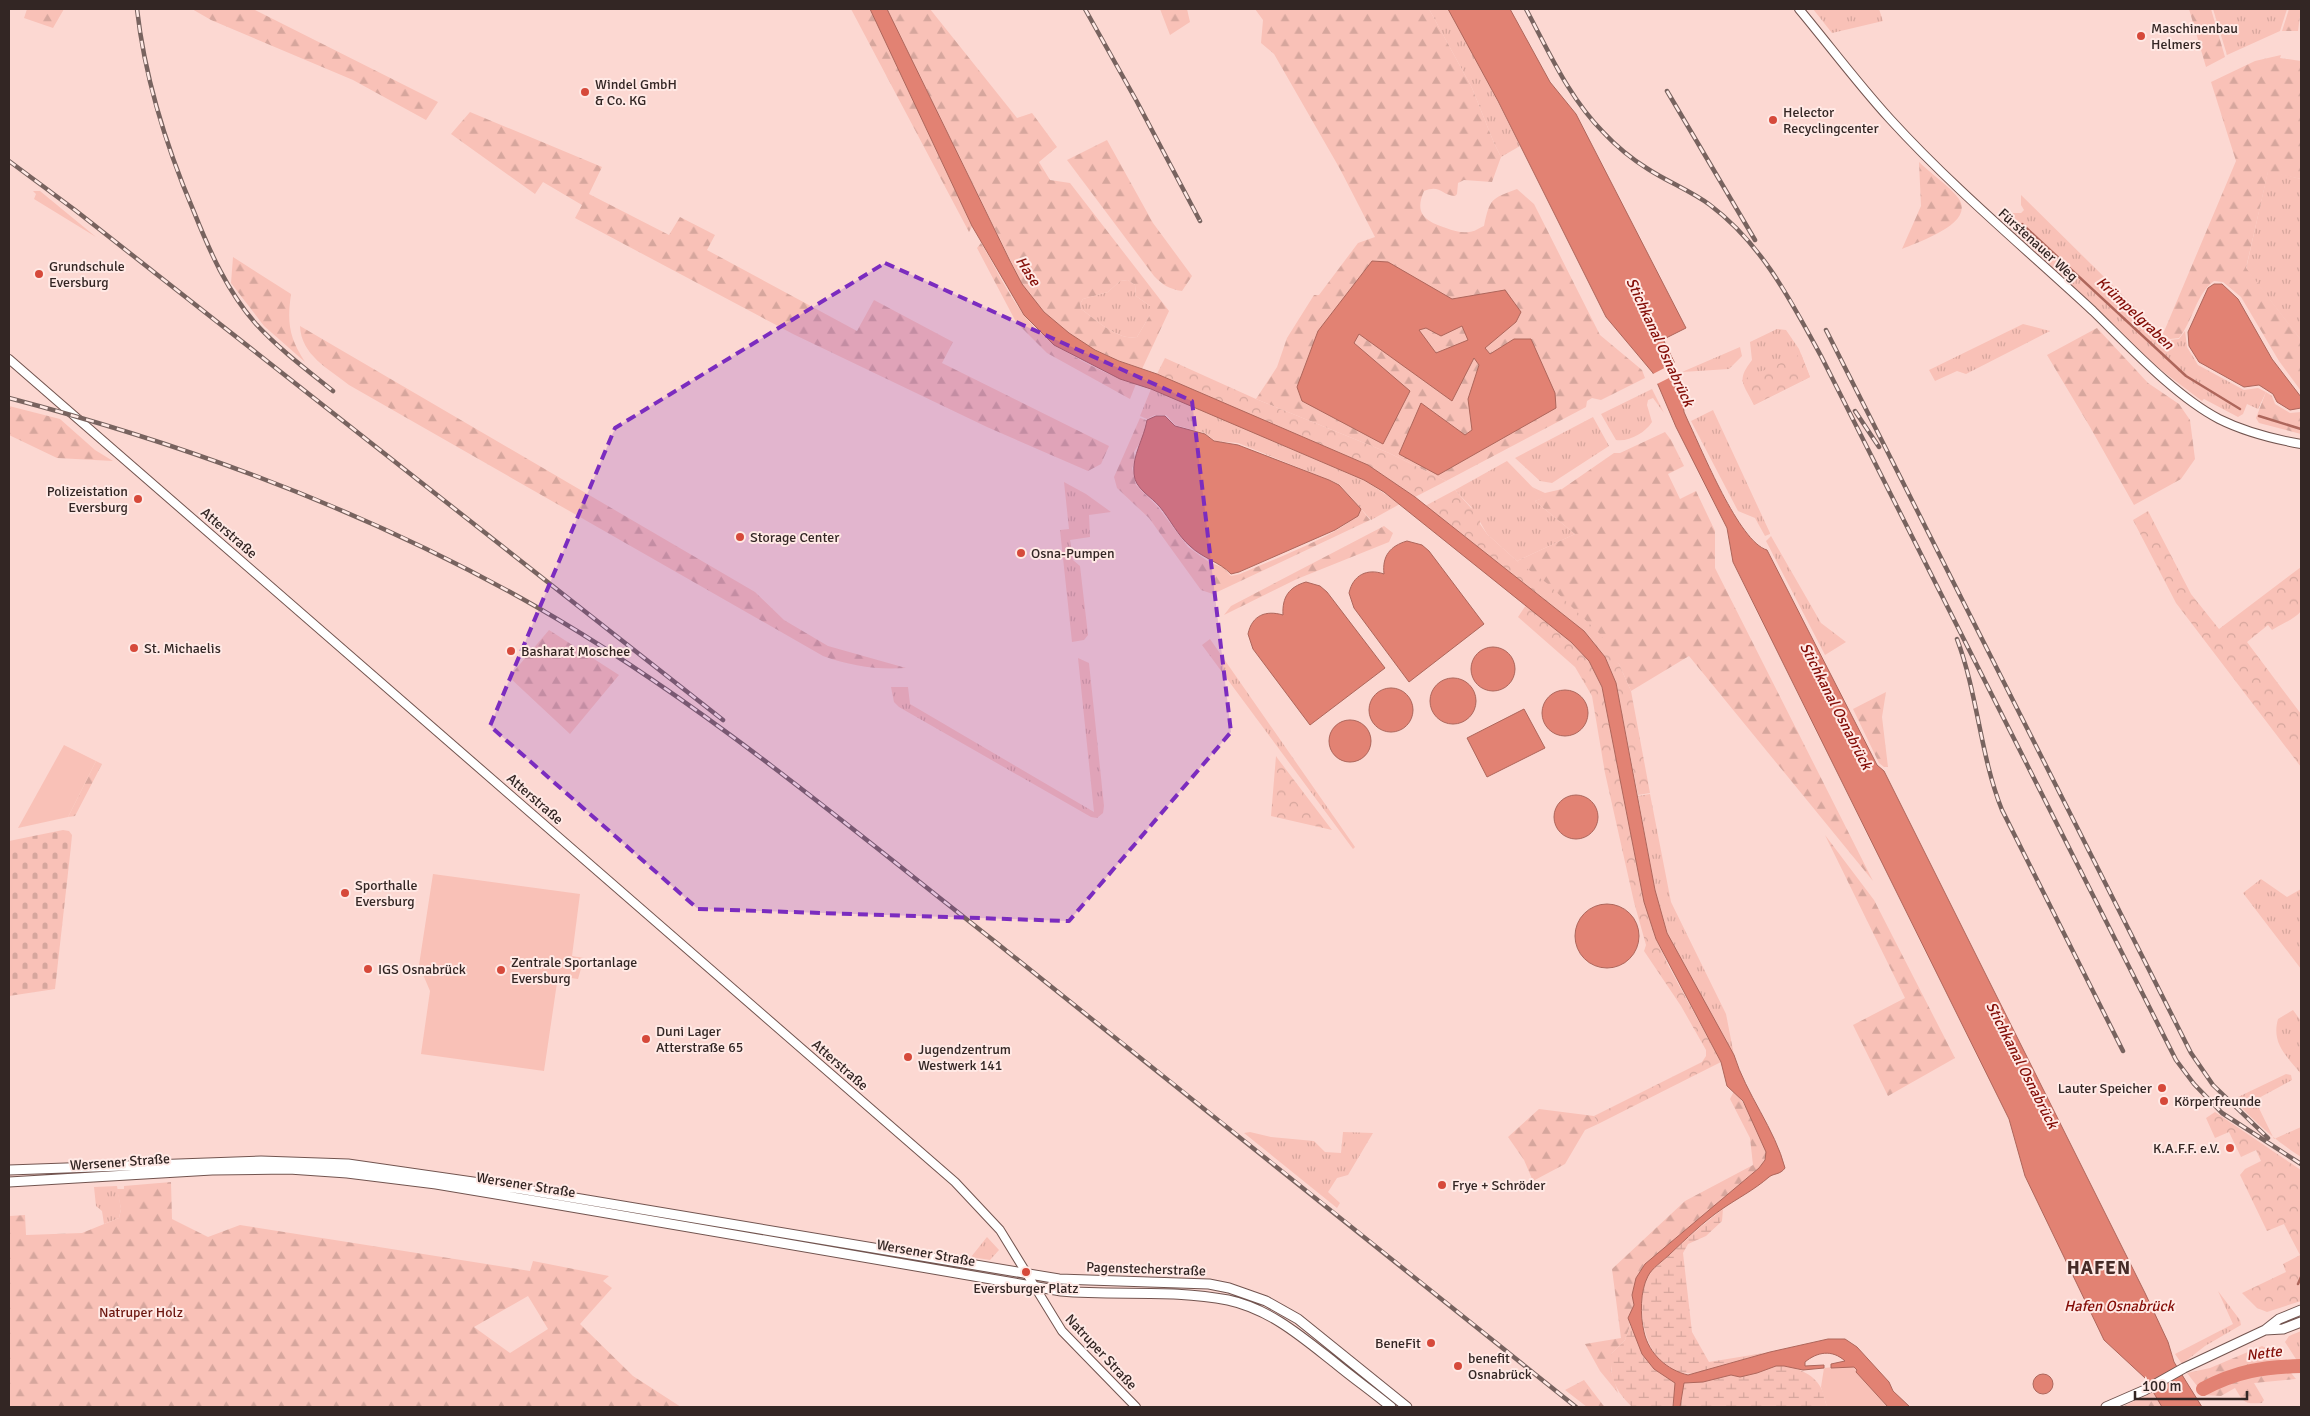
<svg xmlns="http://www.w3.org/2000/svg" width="2310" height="1416" viewBox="0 0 2310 1416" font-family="Signika,sans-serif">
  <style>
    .grass { fill: url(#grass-tufts) }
    .forest { fill: url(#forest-firs); fill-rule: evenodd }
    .wetland { fill: url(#wetland-marsh) }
    .cemetery { fill: url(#cemetery-stones) }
    .park { fill: url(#park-crowns) }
    .garden { fill: #f9c1b7 }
    .water { fill: #e28273; stroke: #ae665b; fill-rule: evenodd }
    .pier { fill: #fcd8d2 }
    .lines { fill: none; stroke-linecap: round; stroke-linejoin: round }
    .stream { stroke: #ae665b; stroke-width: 2.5 }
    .river { stroke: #e28273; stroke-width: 14 }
    .tertiary-casing { stroke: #72544f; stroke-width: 10 }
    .secondary-casing { stroke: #72544f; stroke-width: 11 }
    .tertiary { stroke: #fff; stroke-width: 8 }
    .secondary { stroke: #fff; stroke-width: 9 }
    .rail-casing { stroke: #78635f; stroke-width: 4.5 }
    .rail { stroke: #ffe9e5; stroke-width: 2.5; stroke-dasharray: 8; stroke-linecap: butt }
    .marked { fill: #7b2cbf; fill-opacity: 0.2; stroke: #7b2cbf; stroke-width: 4; stroke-dasharray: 10 6; stroke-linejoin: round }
    .poi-dot { fill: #d6493a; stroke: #ffe9e5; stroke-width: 2 }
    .labels { text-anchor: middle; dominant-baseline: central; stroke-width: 4; stroke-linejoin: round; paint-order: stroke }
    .poi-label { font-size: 14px; fill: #332624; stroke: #ffe9e5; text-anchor: start }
    .street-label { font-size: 14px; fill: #332624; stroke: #ffe9e5 }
    .park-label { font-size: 14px; fill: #6d1710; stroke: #ffe9e5 }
    .water-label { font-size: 15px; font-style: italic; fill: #840d07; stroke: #ffe9e5 }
    .district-label { font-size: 19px; font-weight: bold; letter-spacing: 1px; fill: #462b27; stroke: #ffe9e5 }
  </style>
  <defs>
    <pattern id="grass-tufts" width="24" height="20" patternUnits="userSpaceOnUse" patternTransform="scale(1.25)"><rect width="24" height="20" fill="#f9c1b7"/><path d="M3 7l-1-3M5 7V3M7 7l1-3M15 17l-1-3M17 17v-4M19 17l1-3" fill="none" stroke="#d6a69d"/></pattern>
    <pattern id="forest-firs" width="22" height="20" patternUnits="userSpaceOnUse" patternTransform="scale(1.25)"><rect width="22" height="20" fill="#f9c1b7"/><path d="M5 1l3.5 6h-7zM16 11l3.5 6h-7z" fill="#d6a69d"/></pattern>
    <pattern id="wetland-marsh" width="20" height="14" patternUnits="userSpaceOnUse" patternTransform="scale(1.25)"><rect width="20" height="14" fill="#f9c1b7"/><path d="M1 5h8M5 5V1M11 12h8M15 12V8" fill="none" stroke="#d6a69d"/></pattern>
    <pattern id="cemetery-stones" width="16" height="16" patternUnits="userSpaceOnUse" patternTransform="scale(1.25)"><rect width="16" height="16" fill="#f9c1b7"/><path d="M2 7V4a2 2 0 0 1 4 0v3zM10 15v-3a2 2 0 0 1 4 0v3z" fill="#d6a69d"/></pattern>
    <pattern id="park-crowns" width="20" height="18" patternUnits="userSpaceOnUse" patternTransform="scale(1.25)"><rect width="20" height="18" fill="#f9c1b7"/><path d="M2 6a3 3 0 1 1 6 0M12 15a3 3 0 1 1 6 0" fill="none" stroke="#d6a69d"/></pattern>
  </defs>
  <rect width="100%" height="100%" fill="#fcd8d2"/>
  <path class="grass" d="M1429,9h19l14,22 58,115 -19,11 -7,-14 -22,-55z
    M1813,9h66l4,12 -51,12z
    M2213,9h74l-7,22 -53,24z
    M2268,171l33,8v161l-55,-71z
    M33,191h7l56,46 -62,-38 2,-5z
    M2021,195l141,139 8,6 9,-1 6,-8 2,16 11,18 46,25 14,-2 8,4 -8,17 -11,-5 -4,10 -5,3 -34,-18 -2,2 -45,-34 -153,-144 9,-10h8l3,-3 -3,-5z
    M1128,280l7,5 1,11 14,10v9l-13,22c-19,4 -42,-18 -56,-28l-1,-5 3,-5 25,-7 12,-11z
    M2023,324l27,7 -84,43 -9,-3 -22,10 -6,-11z
    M1777,329l9,1 13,19 11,28 -56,28c-11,-22 -18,-24 -2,-45l-2,-18z
    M1740,347l2,9 -13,13 -47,3z
    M1151,389l213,91 36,24 -29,16 -32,-36 -101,-41 -23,-2 -10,-8 -30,-8 -9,-10h-11l-8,4 -7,-3z
    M1652,389l12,24 -11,-15 -5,2 -1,5 5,17c-7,11 -23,20 -36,18l-15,-26z
    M1713,410l57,123v1l-5,2 -10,-18 -17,-7 -47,-90z
    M1593,417l16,29 -57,37 -12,-2 -25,-23z
    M1507,461l36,37 -8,3 40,33 -58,27 -30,-27 -15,-26 -17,-18z
    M1064,482l22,12 25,18 -22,3 1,22 -20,3 3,20 7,6 8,69 -4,5 -12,2 -12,-112 9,-1z
    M1771,536l50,87 25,19 -21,13 -59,-114z
    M1210,639l145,208 -2,2 -151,-204z
    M1078,658l11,5 15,143 -1,7 -6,5 -6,-1 -192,-110 -5,-5 -3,-15h17l2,17 184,108z
    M1650,794l21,108 55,112 8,41 -67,-122 -12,-43 -17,-94z
    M2261,879l26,18 14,-8v80l-58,-76z
    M2293,1010l8,11v53c-14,-18 -30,-30 -23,-55z
    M2286,1074l5,1 1,5 -37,20 19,39 27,-12v30c-26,-17 -47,-35 -67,-58z
    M1250,1132l21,5 43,4 11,11 16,1 2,-21 30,1 -25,42 -11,3 -9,14 12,11 -3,5 -93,-75z
    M117,1186l4,23 -2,9 -15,6 -2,-13 -6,-5 -2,-19z
    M987,1237l12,13 -9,10 -19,-3z
    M2218,1291l22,29 1,5 -36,21 -23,18 -7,-10 58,-30z
    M2301,1331v36l-16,-25 4,-6z"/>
  <path class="forest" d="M27,9h37l-11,19 -29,-10z
    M192,9h61l185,93 -12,18 -73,-40 -142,-60z
    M851,9h19l102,217 -3,6z
    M887,9h43l87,109 15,-5 25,34 -18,15 11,18 20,3 99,128 -27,58c-35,-12 -72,-29 -98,-57 -8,-9 -15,-19 -22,-28zM1128,280l7,5 1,11 14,10v9l-13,22c-19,4 -42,-18 -56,-28l-1,-5 3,-5 25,-7 12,-11z
    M1160,9h27l3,13 -20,13z
    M1255,9h174l43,79 22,55 7,14 -9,25 -28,-2 -6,3 -1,11 -2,2c-14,-1 -15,-12 -31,-5 -10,23 1,30 22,37 8,3 15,5 23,4 5,0 10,-4 15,-6 6,-28 7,-27 33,-37l17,15 66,131 42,35 3,8 -44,22 -9,-2 -5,3 -1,6 -140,74 -57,-28 -133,-54 21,-32 10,-29 27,-43h5l39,-52 17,-6 -35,-68 -66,-115 -13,-11 2,-23z
    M2189,9h22l14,48 -19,10z
    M2289,9h12l-3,22h-16z
    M2281,55l-1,3 21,3v118l-33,-7 -22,96 55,72v51l-22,-30 -38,-64 -18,-15 -9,-1c-18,13 -21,40 -35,57l-9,1 -7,-5 73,-173 -25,-79 44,-21z
    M470,112l132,55 -13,27 80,41 11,-18 35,18 -8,15 150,81 17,-31 79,42 -11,21 167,83 -8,18 -13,7 -101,-44 -194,-93 -218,-116 7,-13 -39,-23 -8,12 -84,-60z
    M1107,140l46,83 39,53 -10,15c-13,-2 -19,-6 -28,-15l-87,-116z
    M1919,162c11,11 32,25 40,37 16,25 -42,43 -57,50l19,-43z
    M981,243c14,23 26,50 43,72 25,32 74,57 112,69l-6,15 -83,-46 -31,-31 -39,-74z
    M233,257l58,37c-4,29 -2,43 14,68l-41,-36 -33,-43z
    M300,326l455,266 29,28 44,26 78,22c-30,2 -55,-2 -83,-12l-474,-271c-20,-16 -48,-30 -49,-59z
    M2097,328l51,55 31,21 11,16 5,39 -14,20 -47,26 -44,-78 -43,-72z
    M2266,392l6,4 3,8 15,9 11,-1v22l-42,-11 -3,-5z
    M9,406l51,13 35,31 18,11 -56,-3 -48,-23z
    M1140,418l6,2 -3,18 -9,14 1,10 -3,6 4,17 22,22 30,40 21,15 15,6 7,8 9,-2c24,-11 114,-44 121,-65l9,11 -157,74 -12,-4 -52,-72 -32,-30 -3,-11z
    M1665,432l6,8 13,26 -16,8 12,25 16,-8 19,40v37l158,313 -184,-225 -58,35 -12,-27 -102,-103 58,-27 -40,-33 7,-3 -10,-11 13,6 17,-4 52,-36h6z
    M1384,526l9,7 -4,9 -92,37 -73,36 7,-9z
    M549,630l70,45 -49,59 -61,-57z
    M1886,692l-4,25 6,50h-4l-5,-4 -26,-54z
    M96,761l6,3 -27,52 -7,1z
    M1825,835l49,65 81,158 -67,38 -35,-71 52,-27z
    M1734,1091c10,11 32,47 32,63 -1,6 -4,10 -7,14l-114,96 -9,14 -4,17 2,10 -6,13 2,8 -5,14 -14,14v16l7,23 -18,-22 -15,-27 36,-6 -9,-69 73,-68 68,-36 -3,-27 -20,-39z
    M1539,1109l55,7 4,8 -13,6 -20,34 -32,17 -9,-21 -16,-23z
    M171,1182l1,37 36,18 32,-12 290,46 3,-10 76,15 -6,5 9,7 -32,36 53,52 48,31h-672v-200l1,9 15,-1 1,20 56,-2 37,-15 2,-9 -4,-20h7v-3zM528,1296l20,33 -38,24 -36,-26z
    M2262,1346l11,5 23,28 -42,4 10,17 -2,3c-18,1 -18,0 -27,-15l-14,8 -17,-1 -17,-22 23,-5z
    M1584,1380l19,25 2,2h-18l-22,-17z
    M2153,1392l9,15h-40z"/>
  <path class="wetland" d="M1723,1209l-1,12 -16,15 -18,8 -5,9 9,79 17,30 61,-10 -72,21c-40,6 -57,-35 -56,-69 0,-9 1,-21 6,-29 4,-6 12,-11 17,-16 19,-18 37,-34 58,-50z
    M1630,1326l24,43 21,13 -2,25h-41c-17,-17 -22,-29 -21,-53l14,-14z
    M1775,1366c17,-1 38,6 46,22 3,5 4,13 6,19h-147l4,-24 19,-1 28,-7 9,2 17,-4z"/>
  <path class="cemetery" d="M63,830l6,1 3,4 -1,11 -16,143 -46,7v-155z"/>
  <path class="park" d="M1801,354l9,23 -56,28 -12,-25z
    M1165,358l91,41 133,54 57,28 -31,16 -47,-32 -211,-91z
    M1455,490l16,18 9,3v13l7,10 30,27 31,23 52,50 19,30 12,27 19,102 -12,2 -22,-112 -11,-26 -22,-26 -158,-125z
    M2148,511l43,83 28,35 82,-62v44c-6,8 -20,13 -29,19l-4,-5 -21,17 54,72v53l-125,-164 -43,-83z
    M1526,605l45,37 18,19 13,26 42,215 12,37 12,26 53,97 -123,62 -4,-8 108,-54 4,-6v-6l-25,-44 -37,-55 2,-6 -12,-43 -29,-129 -13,-77 -17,-29 -57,-50z
    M1276,756l2,3 54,71 -61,-14z
    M2215,1112l86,58v131l-34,11 -10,-4 -15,-15 44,-21 -3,-8 17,-9 -16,-31 -17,7 -27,-56 5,-6 16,-8 -5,-11 -15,7 -12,-25 -14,6 -9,-20z"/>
  <path class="garden" d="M64,745l32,16 -28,56 -50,11z
    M433,874l147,20 -8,62 12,2 -6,21 -20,-3 -14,95 -123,-17 9,-63 -11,-26z
    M1844,1366l10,1 34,40h-61l-6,-20 3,-19z"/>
  <path class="water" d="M870,9h17l123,252 12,23 22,28 25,21 26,17 24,11 38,13 211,91 47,32 169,134 21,26 11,26 39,207 12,43 67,122c12,39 41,74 51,113 -5,7 -11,5 -16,9 -15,13 -31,21 -47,32 -19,13 -36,30 -52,45 -7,7 -18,14 -22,22 -8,15 -8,39 -4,56 5,22 23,38 44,43l82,-23 58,-13h17l12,8 32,35 4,9 17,16h-22l-32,-35 1,-2 -3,-3 -23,1v-4l14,-3c-13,-12 -28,-9 -40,1v4l19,-1v3l-21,2 -19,-4h-8l-19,7 -17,4 -9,-2 -28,7 -19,1 -4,24h-7l2,-24 -21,-14 -12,-15 -14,-36 6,-13 -2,-10 4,-17 9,-14 114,-96 6,-8 1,-8 -23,-51 -16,-15 -6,-24 -65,-123 -12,-37 -42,-215 -13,-26 -18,-19 -187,-150 -20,-12 -213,-91 -31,-10 -66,-34 -30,-30 -52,-89z
    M1448,9h62l40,73 26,32 110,214 -22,11v2l16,33 4,38 4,9c14,29 51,121 79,129l110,215 7,6 261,522 23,49 6,20 28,45h-40l-17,-29 -41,-38 -79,-164 -16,-57 -276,-557 -6,-34 -51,-101 -23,-54 -47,-56 -108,-216z
    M1372,261l16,1 64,37 53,-9 16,22 -5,10 -31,26 5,6 24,-15h17l24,54 1,15 -118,67 -39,-21 22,-51 44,32 7,-5 -4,-31 11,-34 -5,-7 -22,43 -93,-67 -5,9 56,48 -27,53 -81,-43 -5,-14 21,-56zM1462,326l6,14 -32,13 -17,-23 7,-2 15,8z
    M2214,284h8l16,15 34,60 29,38v11l-11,2 -13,-8 -4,-8 -14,-9 -15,2 -45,-25 -10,-16 -1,-14 20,-44z
    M1156,416h9l10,10 30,8 9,7 24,4 91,35 10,5 22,24 -3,7 -23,14 -96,42 -8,2c-11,-12 -29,-16 -41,-28 -12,-10 -20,-27 -30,-39 -9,-11 -25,-18 -26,-33 -2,-19 10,-35 13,-54z
    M1407,541l15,4 7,6 55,73 -75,58 -55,-74 -5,-15c4,-18 18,-25 35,-19 -2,-18 6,-28 23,-33z
    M1306,582l14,4 7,6 58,76 -75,57 -57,-76 -5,-15c4,-19 18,-24 35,-19 -1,-18 6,-28 23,-33z
    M1471 669a22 22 0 1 1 44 0a22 22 0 1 1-44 0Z
    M1430 701a23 23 0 1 1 46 0a23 23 0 1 1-46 0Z
    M1369 710a22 22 0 1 1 44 0a22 22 0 1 1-44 0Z
    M1542 713a23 23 0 1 1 46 0a23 23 0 1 1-46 0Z
    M1524,709l21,39 -58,29 -20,-39z
    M1329 741a21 21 0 1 1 42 0a21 21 0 1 1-42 0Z
    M1554 817a22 22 0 1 1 44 0a22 22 0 1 1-44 0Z
    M1575 936a32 32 0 1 1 64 0a32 32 0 1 1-64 0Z
    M2033 1384a10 10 0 1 1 20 0a10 10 0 1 1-20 0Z"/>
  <path class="pier" d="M1676,362l5,10 -26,13 -4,-10z"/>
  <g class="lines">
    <path class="stream" d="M2022,224l164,152 54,33
      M2259,416l42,13
      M2298,1284l3,-7"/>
    <path class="river" d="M2203,1389c34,-18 60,-22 98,-23"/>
    <defs>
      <path id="tertiary" d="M1799,9c30,36 59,75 91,110 63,69 135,129 203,192 36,35 82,85 126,108 26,13 54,20 82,25
        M9,359l946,823 45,48 62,101 74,76"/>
      <path id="secondary" d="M9,1170l252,-9 87,3 173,25 538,90 150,5 20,4 37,13 32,18 109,88
        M9,1182l203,-12 77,-1 58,4 89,11 124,21 501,86c55,5 112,-2 167,9 42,9 74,37 107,63 18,15 38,29 56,44
        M2265,1330l18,-1 18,-7
        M2106,1407l39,-17 39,-22 81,-38 14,-11 22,-9"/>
    </defs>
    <use href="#tertiary" class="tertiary-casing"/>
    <use href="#secondary" class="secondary-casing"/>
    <use href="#tertiary" class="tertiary"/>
    <use href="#secondary" class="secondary"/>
    <defs>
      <path id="rail" d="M137,9c8,71 29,137 57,203 16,40 33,79 62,112 23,25 51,46 77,67
        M1085,9l51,91 64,121
        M1526,9c23,43 43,89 78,124 13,14 28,26 44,36 20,13 43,22 62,36 52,39 81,96 111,151l355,704 18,24 28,29 79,51
        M1667,91l88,149
        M9,161l66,49 648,510
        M1826,330l365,723 22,32 55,53
        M9,398c183,48 361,114 526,208 164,94 309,217 458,334 195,155 389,311 583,467
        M1855,411l24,36
        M1957,639c21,56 23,116 45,171l121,241"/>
    </defs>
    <use href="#rail" class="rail-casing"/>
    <use href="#rail" class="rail"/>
  </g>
  <path class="marked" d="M885,263l307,138 39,331 -162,189 -371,-12 -208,-183 125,-298z"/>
  <g class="poi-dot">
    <circle cx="2141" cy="36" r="5"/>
    <circle cx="585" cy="92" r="5"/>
    <circle cx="1773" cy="120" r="5"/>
    <circle cx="39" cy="274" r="5"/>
    <circle cx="138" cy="499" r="5"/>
    <circle cx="740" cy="537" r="5"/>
    <circle cx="1021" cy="553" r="5"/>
    <circle cx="134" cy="648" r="5"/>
    <circle cx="511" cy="651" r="5"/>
    <circle cx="345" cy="893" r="5"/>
    <circle cx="368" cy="969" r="5"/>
    <circle cx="501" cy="970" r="5"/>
    <circle cx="646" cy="1039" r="5"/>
    <circle cx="908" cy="1057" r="5"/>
    <circle cx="2162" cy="1088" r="5"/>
    <circle cx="2164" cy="1101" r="5"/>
    <circle cx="2230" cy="1148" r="5"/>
    <circle cx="1442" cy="1185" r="5"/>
    <circle cx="1026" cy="1272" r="5"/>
    <circle cx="1431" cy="1343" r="5"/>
    <circle cx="1458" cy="1366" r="5"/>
  </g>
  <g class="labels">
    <g class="poi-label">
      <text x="2151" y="28">Maschinenbau<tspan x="2151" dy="16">Helmers</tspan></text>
      <text x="595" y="84">Windel GmbH<tspan x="595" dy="16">&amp; Co. KG</tspan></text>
      <text x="1783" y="112">Helector<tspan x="1783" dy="16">Recyclingcenter</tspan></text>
      <text x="49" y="266">Grundschule<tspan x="49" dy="16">Eversburg</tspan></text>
      <text x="128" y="491" text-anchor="end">Polizeistation<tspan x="128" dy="16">Eversburg</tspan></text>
      <text x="750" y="537">Storage Center</text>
      <text x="1031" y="553">Osna-Pumpen</text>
      <text x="144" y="648">St. Michaelis</text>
      <text x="521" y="651">Basharat Moschee</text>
      <text x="355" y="885">Sporthalle<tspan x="355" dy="16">Eversburg</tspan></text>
      <text x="511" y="962">Zentrale Sportanlage<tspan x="511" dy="16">Eversburg</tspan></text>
      <text x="378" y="969">IGS Osnabrück</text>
      <text x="656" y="1031">Duni Lager<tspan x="656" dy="16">Atterstraße 65</tspan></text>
      <text x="918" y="1049">Jugendzentrum<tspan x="918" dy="16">Westwerk 141</tspan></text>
      <text x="2152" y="1088" text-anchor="end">Lauter Speicher</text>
      <text x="2174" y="1101">Körperfreunde</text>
      <text x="2220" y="1148" text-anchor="end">K.A.F.F. e.V.</text>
      <text x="1452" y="1185">Frye + Schröder</text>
      <text x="1026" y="1288" text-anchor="middle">Eversburger Platz</text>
      <text x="1421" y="1343" text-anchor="end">BeneFit</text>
      <text x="1468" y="1358">benefit<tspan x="1468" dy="16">Osnabrück</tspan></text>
    </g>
    <g class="street-label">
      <text transform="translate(2038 245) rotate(42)">Fürstenauer Weg</text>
      <text transform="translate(229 533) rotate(41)">Atterstraße</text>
      <text transform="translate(535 799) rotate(41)">Atterstraße</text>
      <text transform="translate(840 1065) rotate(41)">Atterstraße</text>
      <text transform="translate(120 1162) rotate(-4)">Wersener Straße</text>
      <text transform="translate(526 1185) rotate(9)">Wersener Straße</text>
      <text transform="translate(926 1253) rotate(10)">Wersener Straße</text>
      <text transform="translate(1146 1269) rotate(2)">Pagenstecherstraße</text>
      <text transform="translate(1101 1352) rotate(47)">Natruper Straße</text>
    </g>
    <g class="park-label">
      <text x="141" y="1312">Natruper Holz</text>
    </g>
    <g class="water-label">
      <text transform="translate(1028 271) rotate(57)">Hase</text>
      <text transform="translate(2135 313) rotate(43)">Krümpelgraben</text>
      <text transform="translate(1660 342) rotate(65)">Stichkanal Osnabrück</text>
      <text transform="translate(1836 706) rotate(63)">Stichkanal Osnabrück</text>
      <text transform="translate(2022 1065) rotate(63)">Stichkanal Osnabrück</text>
      <text x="2119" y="1306">Hafen Osnabrück</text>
      <text transform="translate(2264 1353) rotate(-7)">Nette</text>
    </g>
    <g class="district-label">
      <text x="2099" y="1268">HAFEN</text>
    </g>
  </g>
  <rect width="2310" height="1416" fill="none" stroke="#332624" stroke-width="20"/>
  <path d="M2135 1391v8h112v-8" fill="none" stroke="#332624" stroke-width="2.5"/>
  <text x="2142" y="1391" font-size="15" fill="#332624" stroke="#ffe9e5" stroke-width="4" paint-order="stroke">100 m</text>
</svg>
